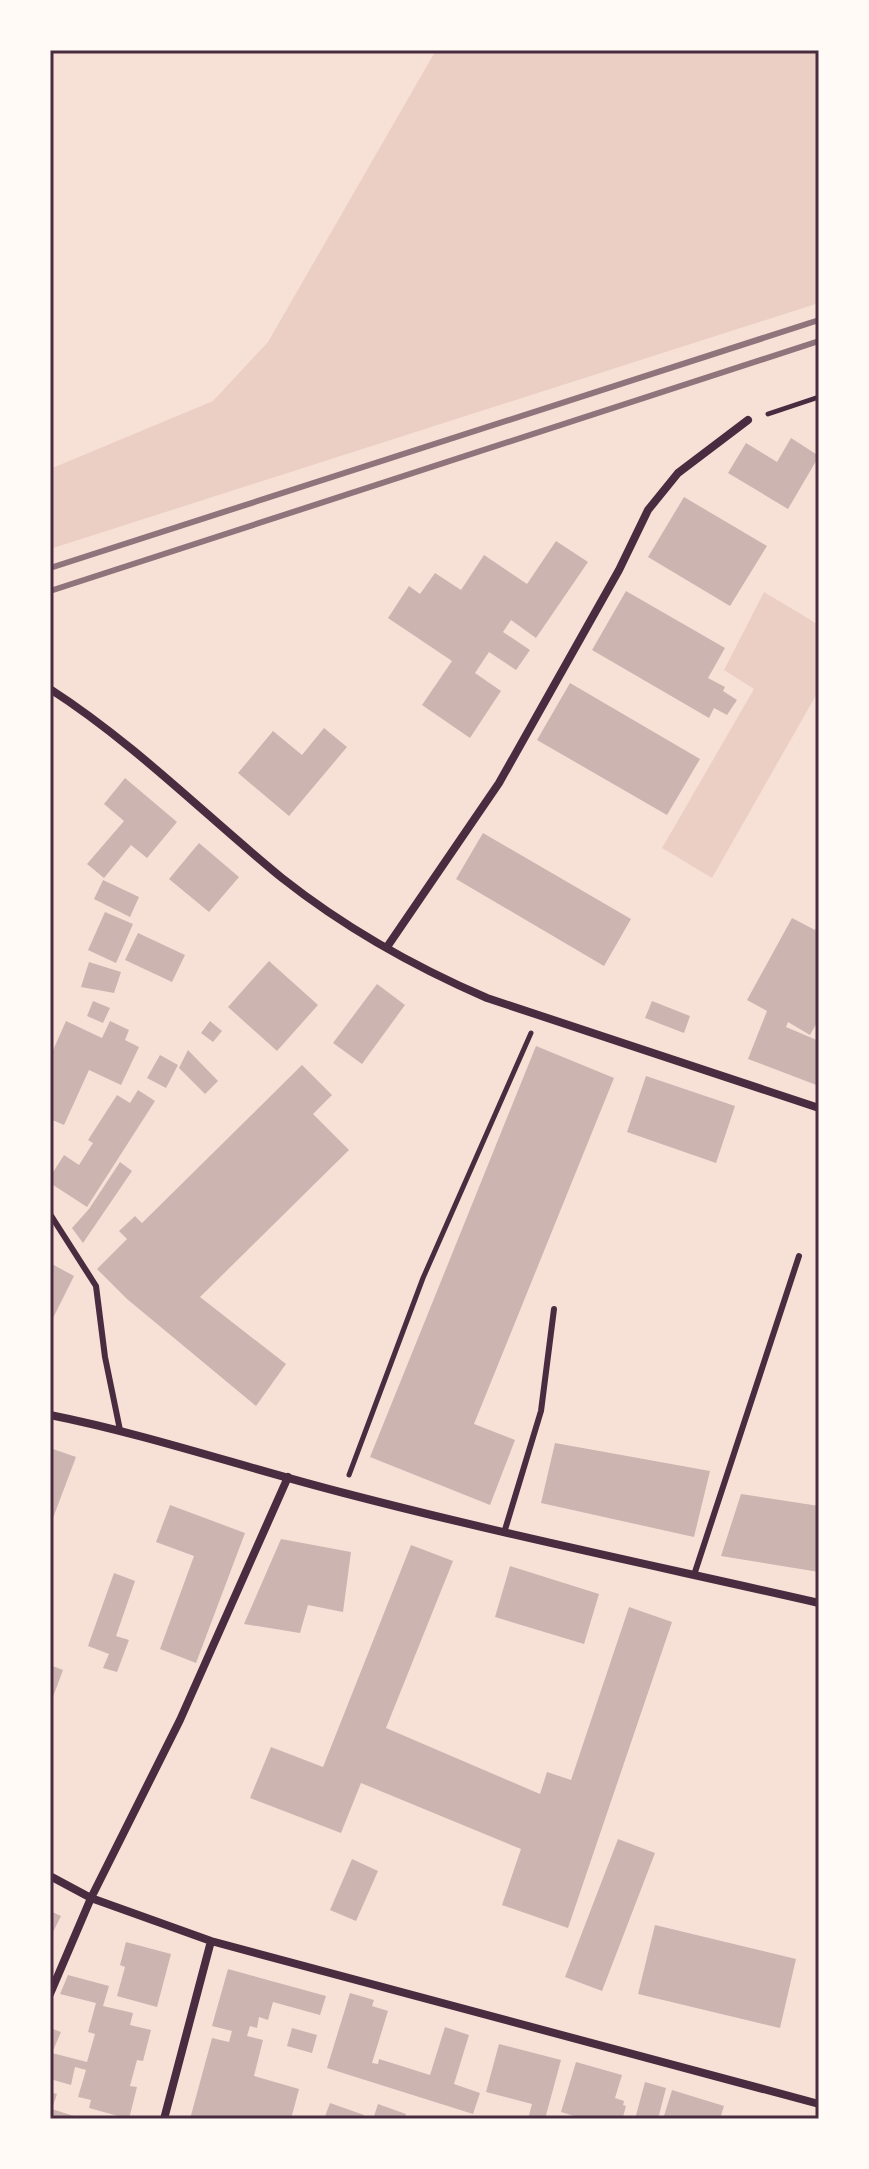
<svg xmlns="http://www.w3.org/2000/svg" width="869" height="2169" viewBox="0 0 869 2169" font-family="'Public Sans',sans-serif">
  <style>
    .green { fill: #ebcfc5 }
    .building { fill: #ccb4b1 }
    .lines { fill: none; stroke-linecap: round; stroke-linejoin: round }
    .path { stroke: #4a2c40; stroke-width: 5 }
    .service { stroke: #4a2c40; stroke-width: 6 }
    .minor { stroke: #4a2c40; stroke-width: 8 }
    .rail { stroke: #8f747c; stroke-width: 6 }
    .neatline { fill: none; stroke: #4a2c40; stroke-width: 3 }
  </style>
  <rect width="100%" height="100%" fill="#f7e1d7"/>
  <path class="green" d="M436,50h383v253l-769,246v-80l163,-68 55,-59z
    M764,592l55,33v65l-107,188 -50,-30 92,-159 -30,-19z"/>
  <path class="building" d="M791,438l28,18 -31,53 -60,-36 18,-30 31,19z
    M684,497l83,49 -37,60 -82,-49z
    M556,541l32,21 -52,76 -25,-18 -8,12 27,18 -14,20 -27,-18 -14,21 26,18 -31,47 -48,-33 30,-44 -64,-43 21,-32 11,8 15,-21 26,17 23,-35 43,29z
    M626,591l99,57 -17,30 17,9 -2,4 14,9 -10,15 -13,-7 -5,10 -117,-68z
    M570,683l130,76 -33,56 -130,-75z
    M324,728l23,19 -58,69 -51,-43 35,-42 29,24z
    M125,778l52,44 -30,36 -16,-13 -27,33 -17,-14 37,-43 -20,-17z
    M483,833l148,86 -27,47 -148,-87z
    M199,843l40,34 -30,35 -40,-33z
    M103,880l36,17 -9,20 -36,-18z
    M105,912l28,12 -17,39 -28,-13z
    M792,918l23,12 4,-8v97l-9,16 -22,-13 -2,5 33,14v45l-71,-27 19,-48 -20,-11z
    M138,933l47,22 -13,27 -47,-22z
    M269,961l49,44 -41,46 -49,-44z
    M89,962l32,10 -7,21 -33,-6z
    M377,984l28,21 -43,59 -29,-21z
    M93,1001l17,7 -7,15 -16,-7z
    M652,1001l38,15 -6,17 -39,-15z
    M66,1021l36,17 8,-17 19,9 -4,10 14,7 -18,38 -32,-15 -25,55 -14,-6v-62z
    M210,1021l12,10 -9,11 -12,-9z
    M536,1046l78,32 -140,346 41,16 -25,65 -120,-48z
    M188,1050l30,31 -13,13 -26,-26z
    M160,1055l18,10 -12,23 -19,-10z
    M302,1065l30,30 -19,19 36,36 -149,147 86,67 -30,42 -129,-107 -30,-30 30,-30 -8,-8 16,-15 7,7z
    M646,1076l89,30 -19,57 -89,-31z
    M138,1090l17,11 -68,106 -37,-24v-6l14,-22 15,10 14,-22 -5,-3 29,-45 13,8z
    M120,1162l12,9 -49,72 -11,-15 17,-19z
    M50,1263l24,13 -24,48z
    M555,1443l155,28 -16,66 -153,-34z
    M50,1448l26,9 -26,69z
    M741,1494l78,12v66l-98,-16z
    M170,1505l75,28 -49,130 -36,-14 34,-93 -38,-14z
    M281,1539l70,13 -8,60 -35,-7 -8,28 -56,-9z
    M411,1545l42,16 -67,167 154,66 7,-22 24,8 58,-173 43,15 -104,306 -66,-23 19,-56 -160,-66 -20,50 -91,-35 21,-51 52,20z
    M510,1566l89,28 -15,50 -89,-27z
    M114,1573l21,8 -19,55 13,4 -12,32 -14,-4 6,-14 -21,-8z
    M50,1665l13,5 -13,35z
    M618,1839l37,14 -53,138 -37,-14z
    M352,1859l26,12 -22,50 -26,-11z
    M50,1911l11,5 -11,22z
    M655,1925l141,34 -16,69 -142,-34z
    M126,1942l45,12 -14,53 -40,-11 8,-29 -5,-2z
    M228,1969l98,27 -6,19 -47,-13 -5,18 -9,-3 -2,11 -7,-2 -3,10 16,4 -9,36 45,13 -8,30h-101l22,-81 17,4 3,-11 -20,-5z
    M68,1975l41,11 -6,20 30,7 -3,12 21,5 -8,31 -6,-1 -7,26 7,1 -8,32 -40,-11 2,-8 -13,-3 8,-27 -11,-3 -4,18 -21,-6v-51l11,4 -9,21 35,9 8,-28 -7,-2 8,-29 -36,-9z
    M350,1993l24,7 -2,6 16,5 -16,52 6,1 1,-5 51,16 15,-48 24,8 -15,49 26,9 -7,21 -146,-46z
    M292,2028l25,7 -5,18 -25,-7z
    M499,2044l62,16 -16,59h-17l4,-15 -46,-12z
    M576,2062l46,13 -7,23 9,3 -1,4 3,1 -3,11 -39,2 -23,-7z
    M645,2082l21,6 -8,31h-23z
    M672,2090l52,16 -4,13h-57z
    M50,2092l7,2 -5,15 31,10h-33z
    M330,2103l34,12 -1,4h-39z
    M378,2104l28,10 -2,5h-31z"/>
  <g class="lines">
    <path class="path" d="M768,414l51,-17
      M349,1475l74,-197 108,-245"/>
    <path class="service" d="M50,1214l46,72 9,71 15,73
      M504,1533l37,-122 13,-102
      M694,1575l105,-319"/>
    <path class="minor" d="M50,689c84,54 155,126 232,189 62,49 133,89 205,120l332,110
      M387,947l112,-164 120,-213 29,-60 30,-37 70,-53
      M50,1415c100,20 196,53 294,78 157,41 317,74 475,110
      M50,1876l41,22 120,43 608,163
      M50,1994l41,-96 89,-178 108,-243
      M164,2119l47,-178"/>
    <path class="rail" d="M50,568l769,-248
      M50,591l769,-250"/>
  </g>
  <rect width="869" height="2169" fill="none" stroke="#fffaf5" stroke-width="104"/>
  <rect x="52" y="52" width="765" height="2065" class="neatline"/>
</svg>
